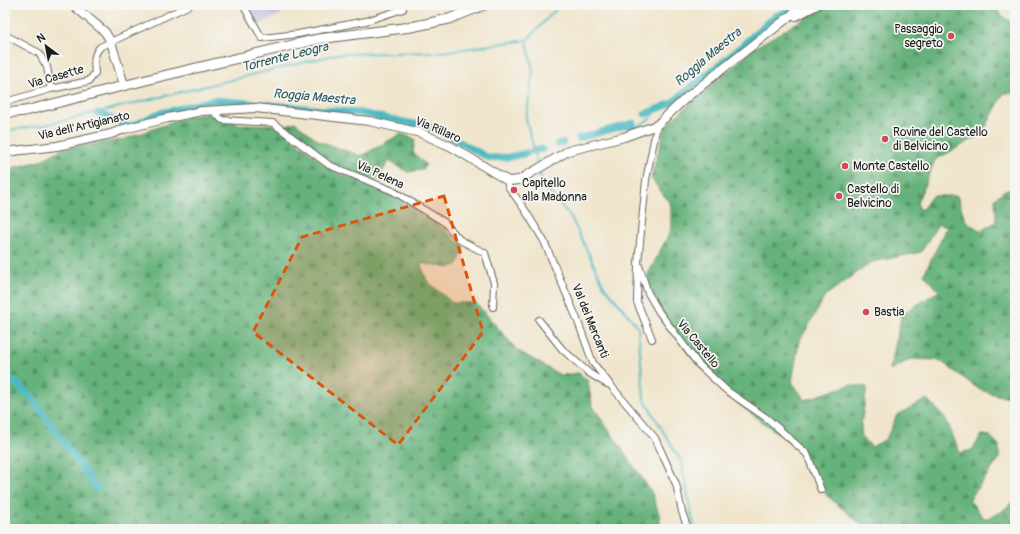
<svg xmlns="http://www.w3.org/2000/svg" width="1020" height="534" viewBox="0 0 1020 534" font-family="Pangolin,sans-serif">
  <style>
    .industrial { fill: #bfc2dd }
    .forest { fill: url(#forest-firs); stroke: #41674c }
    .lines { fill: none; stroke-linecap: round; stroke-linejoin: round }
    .stream { stroke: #4bbac2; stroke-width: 2 }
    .canal { stroke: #4bbac2; stroke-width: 7 }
    .street-casing { stroke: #66625a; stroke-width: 8 }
    .secondary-casing { stroke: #66625a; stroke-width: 10 }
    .primary-casing { stroke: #66625a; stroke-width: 11 }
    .street { stroke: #fff; stroke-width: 6 }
    .secondary { stroke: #fff; stroke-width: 8 }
    .primary { stroke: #fff; stroke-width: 9 }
    .marked { fill: #de560d; fill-opacity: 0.2; stroke: #de560d; stroke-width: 3; stroke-dasharray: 8 5; stroke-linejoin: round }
    .poi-dot { fill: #d1495b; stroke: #f6f6f2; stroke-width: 1.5 }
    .labels { text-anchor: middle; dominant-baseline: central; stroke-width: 3.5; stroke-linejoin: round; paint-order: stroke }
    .poi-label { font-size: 12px; fill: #1c1c1c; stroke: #f6f6f2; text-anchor: start }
    .street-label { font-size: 12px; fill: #1c1c1c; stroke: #f6f6f2 }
    .water-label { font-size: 13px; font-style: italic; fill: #2f5b5e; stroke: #f6f6f2 }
  </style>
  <defs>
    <pattern id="forest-firs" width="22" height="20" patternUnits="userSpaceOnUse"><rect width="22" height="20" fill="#66b27c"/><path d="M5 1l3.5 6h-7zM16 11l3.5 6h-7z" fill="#539065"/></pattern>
  </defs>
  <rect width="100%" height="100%" fill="#f6f6f2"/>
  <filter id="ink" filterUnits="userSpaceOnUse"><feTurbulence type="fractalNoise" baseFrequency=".025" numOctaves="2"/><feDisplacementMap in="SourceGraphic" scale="8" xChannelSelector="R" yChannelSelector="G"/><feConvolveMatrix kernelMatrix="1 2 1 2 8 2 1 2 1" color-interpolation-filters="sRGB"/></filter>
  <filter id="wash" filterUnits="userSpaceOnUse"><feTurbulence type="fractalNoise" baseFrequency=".012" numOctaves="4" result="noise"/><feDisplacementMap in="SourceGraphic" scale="16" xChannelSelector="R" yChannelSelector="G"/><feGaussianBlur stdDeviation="0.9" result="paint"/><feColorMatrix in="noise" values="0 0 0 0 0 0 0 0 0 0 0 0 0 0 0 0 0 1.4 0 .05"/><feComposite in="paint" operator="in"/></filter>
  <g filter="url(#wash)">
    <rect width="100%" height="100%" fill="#f0e5cc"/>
    <path class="industrial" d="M241,5h56l-39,21 -5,-9 -6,1z"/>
    <path class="forest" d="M827,5h170l4,10 14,10v68h-11l-22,41 -47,26 -18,43 4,8 11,-15h25l9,26 15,9 15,-9 -1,-24 10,-8 10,-3v213l-35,-10 -41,-30 -28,-1 -21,11 12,-56 37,-23 -15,-17 23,-47 -9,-3 -17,28 -49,10 -46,33 -27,47 -7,40 13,18 45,-15 17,2 -6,39 1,11 10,10 14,-8 11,-24 30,-16 19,20 14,34 12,-3 10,-15 8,1 9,9v14l-30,41 16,19 16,-7 14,-12v29h-148l-41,-34 -24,-44 -69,-51 -45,-47 -37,-54 -7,-17 27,-52v-25l-20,-27 15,-53 90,-78z
      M224,112l14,12 39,1 57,47 71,23 59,52 -6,17 -8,4 -30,-5 7,18 25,22h24l41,47 43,25 19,-2 9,8 4,24 60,88 8,24v12h-655v-359l35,-9 24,-13 58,-8 68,-24z
      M295,122l24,19 42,15 40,-22 14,5 -2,13 13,13 -4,5 -14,2 -19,-11 -12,19 -36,-9 -57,-45z"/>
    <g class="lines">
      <path class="stream" d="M527,40l6,32 -7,47 12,46
        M617,127c17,4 32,-4 42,-19
        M5,131l44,-7 289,-70 104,-2 85,-12 33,-35
        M540,172l2,12 29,33 33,69 34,41 6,72 37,62 13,65 3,3"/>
      <path class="canal" d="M98,113l32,14 27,-13 57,-14 146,13 74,15 55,30 20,-1 18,-4
        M645,114l27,-11 57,-46 46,-41 25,-9
        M579,138l54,-15
        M558,144l5,-1
        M533,151l9,-2
        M5,373l27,25 65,91"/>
    </g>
  </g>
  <g filter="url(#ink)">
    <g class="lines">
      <defs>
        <path id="street" d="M243,5l19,33 36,-4 68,-13 37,-12
          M5,35l34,18 8,14 4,22
          M5,102l46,-13 38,-8 6,-8c-1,-11 -2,-18 5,-26l90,-42
          M212,110l10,10 51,3 56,42 64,26 51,31 16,18 25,13 9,30 -1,24
          M508,181v5l17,24 19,31 33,78 16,44 19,24 43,51 21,46 6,28 6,17
          M638,263l10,30 11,19 39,52 28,26 42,29 39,35 14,36
          M539,320l23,29 27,24 18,11
          M652,339l-15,-37 1,-39 8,-83 11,-55"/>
        <path id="secondary" d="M73,5l32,27 6,10 13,43
          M796,16l21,-11
          M5,152l52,-6 54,-12 13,-5 44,-11 34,-7 54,-3 113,13 52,12 31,14 56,34 11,-1 49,-29 56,-14 33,-12 30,-28 117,-92"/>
        <path id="primary" d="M5,113l20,-2 129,-33 164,-39 93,-12 38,-8 35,-14"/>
      </defs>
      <use href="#street" class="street-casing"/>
      <use href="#secondary" class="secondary-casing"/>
      <use href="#primary" class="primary-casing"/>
      <use href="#street" class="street"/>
      <use href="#secondary" class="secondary"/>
      <use href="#primary" class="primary"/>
    </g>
  </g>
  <path class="marked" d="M444,196l39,136 -85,113 -145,-113 49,-95z"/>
  <g class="poi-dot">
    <circle cx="951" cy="36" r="4"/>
    <circle cx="885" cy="139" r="4"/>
    <circle cx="845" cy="166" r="4"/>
    <circle cx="514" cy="190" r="4"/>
    <circle cx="839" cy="196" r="4"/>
    <circle cx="866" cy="312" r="4"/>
  </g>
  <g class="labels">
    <g class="poi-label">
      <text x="943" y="29" text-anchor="end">Passaggio<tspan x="943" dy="14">segreto</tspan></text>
      <text x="893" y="132">Rovine del Castello<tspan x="893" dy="14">di Belvicino</tspan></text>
      <text x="853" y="166">Monte Castello</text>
      <text x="522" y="183">Capitello<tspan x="522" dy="14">alla Madonna</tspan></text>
      <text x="847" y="189">Castello di<tspan x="847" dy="14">Belvicino</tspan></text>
      <text x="874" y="312">Bastia</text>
    </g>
    <g class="street-label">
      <text transform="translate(56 77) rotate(-16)">Via Casette</text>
      <text transform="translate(84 126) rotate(-13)">Via dell'Artigianato</text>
      <text transform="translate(438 130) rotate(23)">Via Rillaro</text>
      <text transform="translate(380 175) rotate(25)">Via Pelena</text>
      <text transform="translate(590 321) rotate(68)">Val dei Mercanti</text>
      <text transform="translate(698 344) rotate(50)">Via Castello</text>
    </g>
    <g class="water-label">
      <text transform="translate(285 57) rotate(-14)">Torrente Leogra</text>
      <text transform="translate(708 57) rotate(-40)">Roggia Maestra</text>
      <text transform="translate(314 97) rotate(5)">Roggia Maestra</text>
    </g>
  </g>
  <rect width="1020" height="534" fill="none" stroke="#f6f6f2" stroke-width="20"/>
  <g transform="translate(46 46) rotate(328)" stroke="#f6f6f2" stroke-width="3" paint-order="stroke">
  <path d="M0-3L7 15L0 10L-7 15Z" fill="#1c1c1c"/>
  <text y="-6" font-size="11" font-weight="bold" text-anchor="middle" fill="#1c1c1c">N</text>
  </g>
</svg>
